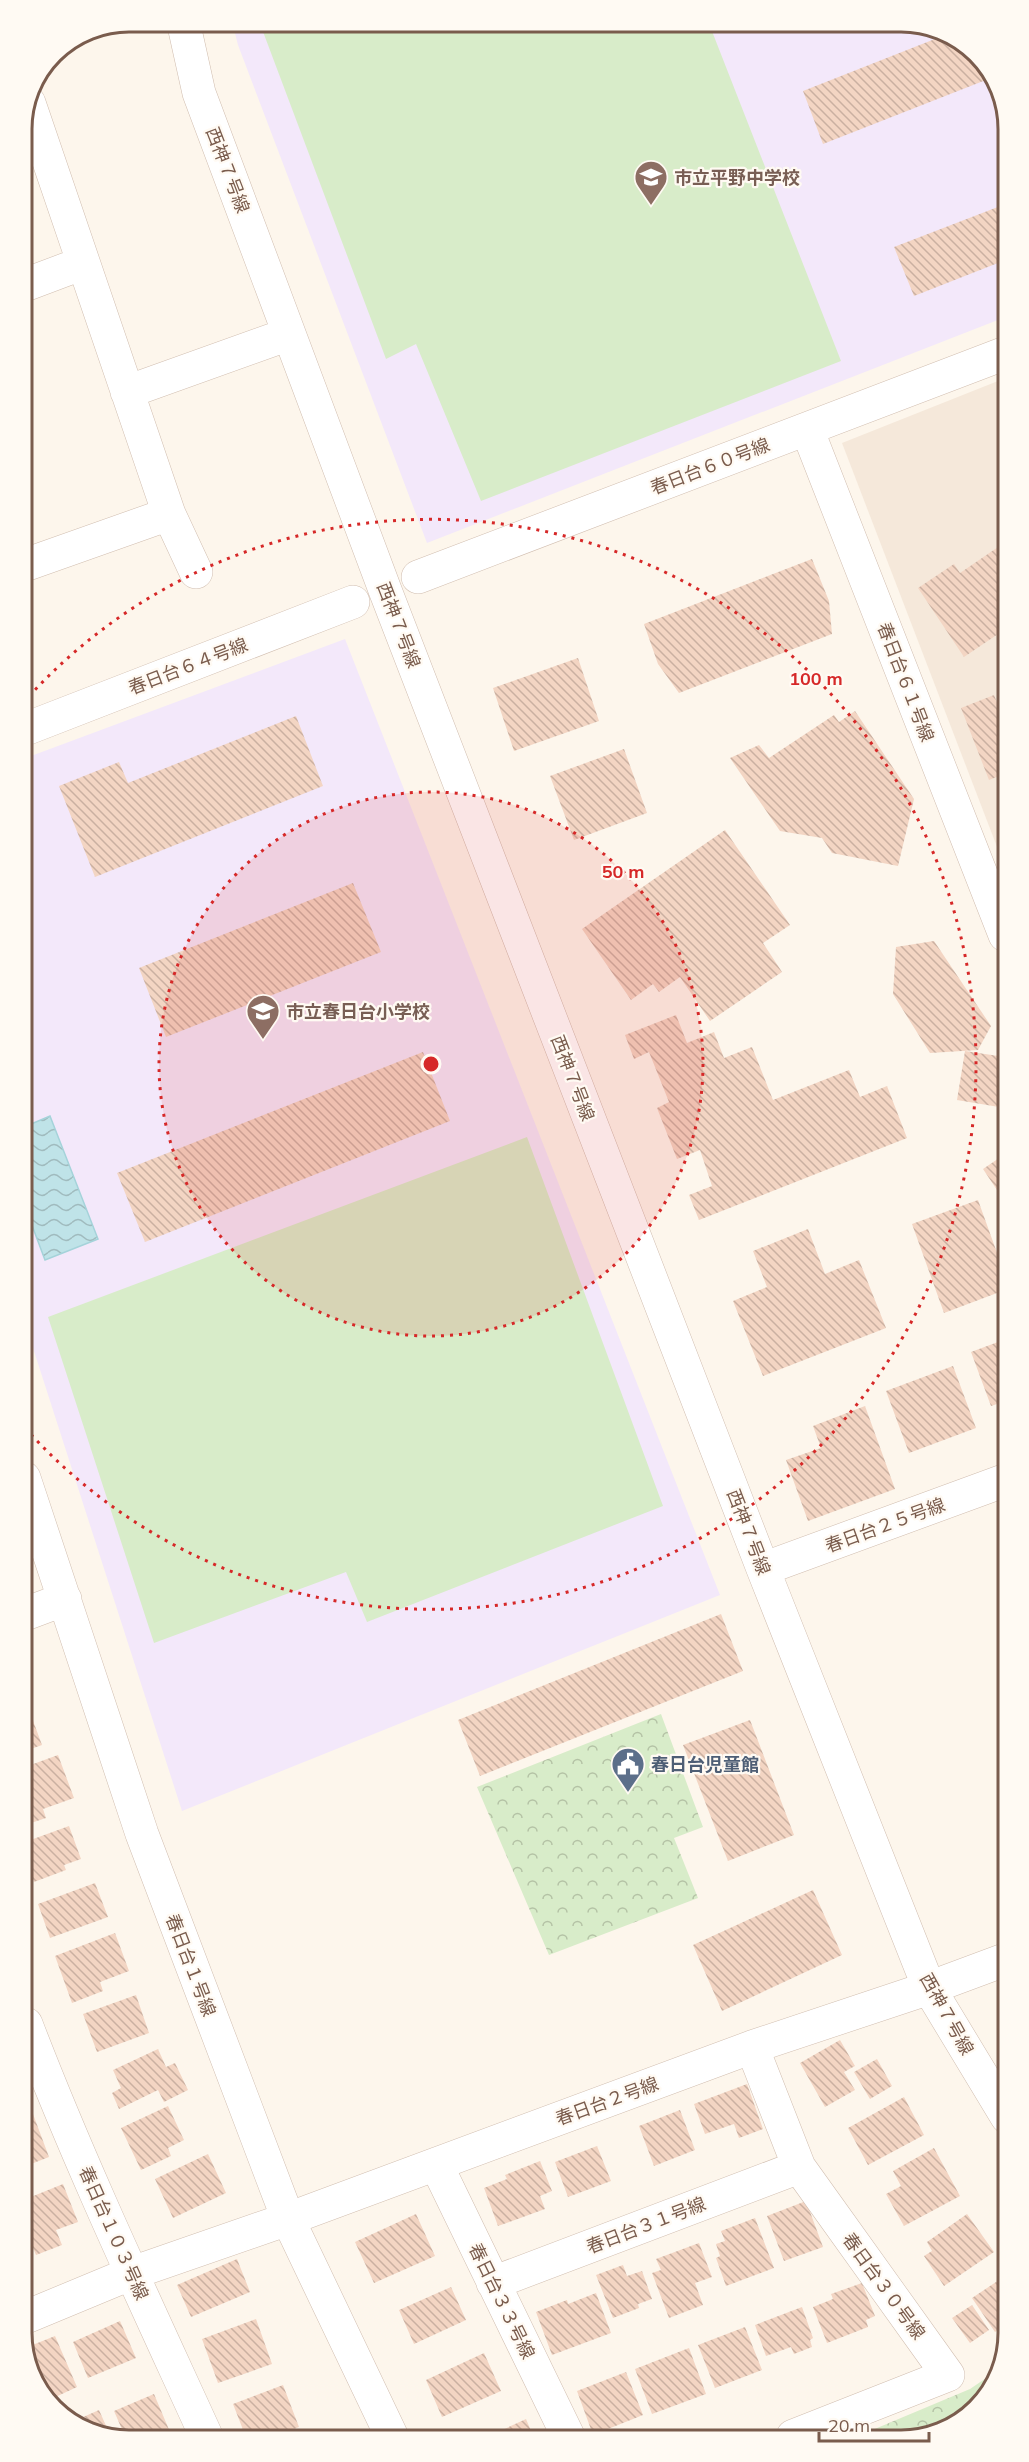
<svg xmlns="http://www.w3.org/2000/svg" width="1029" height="2462" viewBox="0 0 1029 2462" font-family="Mulish,'Noto Sans JP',sans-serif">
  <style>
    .residential { fill: #f5e8da }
    .education { fill: #f3e8fa }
    .forest { fill: url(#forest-crowns) }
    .garden { fill: #d8ecc9 }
    .water { fill: url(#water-waves); stroke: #a5d3da; stroke-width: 1.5 }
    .building { fill: url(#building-back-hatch) }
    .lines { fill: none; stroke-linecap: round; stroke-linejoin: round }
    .minor-casing { stroke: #d1beb0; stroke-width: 34 }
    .minor { stroke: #fff; stroke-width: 33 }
    .ring { fill: none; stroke: #d62828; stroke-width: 3; stroke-dasharray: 3 6 }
    .labels { text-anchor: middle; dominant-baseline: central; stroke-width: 4.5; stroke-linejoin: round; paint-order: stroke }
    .street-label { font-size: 18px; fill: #7a5c4d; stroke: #fffaf3 }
    .education-label { font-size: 18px; font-weight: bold; fill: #785e54; stroke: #fffaf3; text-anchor: start }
    .service-label { font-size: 18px; font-weight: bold; fill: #4e5e75; stroke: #fffaf3; text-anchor: start }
    .rim { fill: none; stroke: #7a5c4d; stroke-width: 3 }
    .centre { fill: #d62828; stroke: #fffaf3; stroke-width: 3 }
    .ring-label { font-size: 18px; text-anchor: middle; font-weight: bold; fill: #d62828; stroke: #fffaf3; stroke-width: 4.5; stroke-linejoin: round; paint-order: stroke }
  </style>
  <defs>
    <pattern id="forest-crowns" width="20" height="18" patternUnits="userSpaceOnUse" patternTransform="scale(1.5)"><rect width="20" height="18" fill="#d8ecc9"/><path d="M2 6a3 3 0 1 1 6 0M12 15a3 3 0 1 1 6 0" fill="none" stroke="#b4c2a5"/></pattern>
    <pattern id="water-waves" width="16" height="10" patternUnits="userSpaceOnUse" patternTransform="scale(1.5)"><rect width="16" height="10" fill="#bfe3e8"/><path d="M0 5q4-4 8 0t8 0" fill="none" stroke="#a0bbbe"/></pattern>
    <pattern id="building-back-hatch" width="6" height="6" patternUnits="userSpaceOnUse" patternTransform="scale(1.5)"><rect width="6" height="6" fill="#f3d5c3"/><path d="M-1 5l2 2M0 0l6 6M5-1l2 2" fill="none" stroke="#cab0a1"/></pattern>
  </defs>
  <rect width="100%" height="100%" fill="#fdf6ec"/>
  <path class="residential" d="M1003,379l1,486 -162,-422z"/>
  <path class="education" d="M232,21h676l58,22 36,51 1,224 -576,225 -189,-498z
    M345,639l375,956 -538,216 -158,-491 -1,-561z"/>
  <path class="forest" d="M661,1714l42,113 -29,11 24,60 -149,57 -72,-168z
    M995,2372l-9,27 -51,36 -77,1 112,-47z"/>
  <path class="garden" d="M259,21h449l133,340 -360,140 -65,-157 -30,15z
    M527,1137l136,369 -296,116 -21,-50 -192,71 -106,-326z"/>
  <path class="water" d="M50,1116l48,123 -53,21 -21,-56v-77z"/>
  <path class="building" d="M945,35l21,8 25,35 -168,66 -20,-53z
    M1003,205v56l-89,35 -20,-49z
    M1004,543v87l-40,27 -46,-69 36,-24 6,9z
    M812,559l17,42 3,33 -153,59 -21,-29 -14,-40z
    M578,658l21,63 -85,30 -21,-63z
    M994,695l10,25v54l-15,6 -28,-72z
    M855,711l59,88 -16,67 -66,-13 -10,-15 -42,-7 -50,-73 29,-13 10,13 65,-43 5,7z
    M296,716l27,70 -228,91 -36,-91 60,-24 9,21z
    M624,749l23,64 -73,27 -24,-64z
    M725,830l65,95 -27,18 19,29 -72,49 -30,-44 -21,15 -6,-8 -22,16 -49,-71z
    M353,883l28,69 -215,85 -27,-69z
    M934,941l57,85 -13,24 -48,3 -37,-59 3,-47z
    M676,1015l11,28 27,-11 10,26 28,-11 21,53 76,-30 11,27 27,-11 20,52 -208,82 -10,-25 23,-9 -12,-36 -23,9 -20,-51 12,-6 -20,-50 -15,7 -9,-24z
    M965,1051l40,6v51l-48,-8z
    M423,1052l27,69 -305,121 -28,-69z
    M1005,1154v48l-22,-33z
    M978,1200l27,75v15l-61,23 -32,-89z
    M808,1229l17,45 34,-14 27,68 -123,48 -30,-75 34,-14 -14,-36z
    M1006,1339v62l-15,5 -20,-54z
    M953,1366l23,62 -67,25 -23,-62z
    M865,1406l30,83 -87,32 -22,-61 35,-12 -8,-22z
    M721,1614l22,57 -263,105 -22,-56z
    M25,1699l17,46 -17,6z
    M750,1720l44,115 -66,26 -45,-116z
    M58,1755l16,43 -31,11 3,9 -21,7v-58z
    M69,1826l12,33 -17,6 2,5 -32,12 -9,-25v-15z
    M95,1883l13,34 -58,21 -12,-34z
    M813,1890l29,65 -120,56 -29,-66z
    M115,1933l14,38 -29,11 3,9 -31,12 -17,-47z
    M136,1995l13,38 -52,19 -14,-38z
    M840,2040l15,26 -11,6 11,18 -30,17 -25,-44z
    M158,2049l8,18 9,-4 13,27 -24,12 -6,-12 -39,19 -7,-16 9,-5 -8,-18z
    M877,2059l15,27 -22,13 -16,-27z
    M747,2084l16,45 -24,9 -5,-14 -29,10 -11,-30z
    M904,2097l20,38 -56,30 -20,-37z
    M168,2106l16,34 -16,8 3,8 -30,14 -20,-42z
    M680,2110l15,40 -41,16 -15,-40z
    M33,2114l16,43 -23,9v-49z
    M597,2146l14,35 -43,16 -13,-35z
    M934,2148l26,48 -56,30 -18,-32 15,-8 -8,-15z
    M208,2154l18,39 -53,25 -18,-39z
    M540,2161l12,30 -12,5 5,13 -47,17 -14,-38 23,-9 -2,-4z
    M63,2184l15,38 -22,8 6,15 -26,10 -10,-24v-32z
    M806,2201l17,46 -39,14 -17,-45z
    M416,2214l19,42 -61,27 -19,-41z
    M967,2214l27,38 -50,34 -20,-30 8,-5 -5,-9z
    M755,2218l19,50 -48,18 -10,-28 4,-2 -4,-12 9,-3 -4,-10z
    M699,2243l13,34 -17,6 8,22 -34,13 -17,-45 9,-3 -5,-11z
    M237,2259l13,33 -59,25 -14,-32z
    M623,2265l4,11 15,-5 10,28 -14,5 1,4 -26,10 -17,-43z
    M1008,2274v49l-13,9 -23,-34z
    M862,2283l13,33 -9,4 2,7 -41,16 -14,-36 20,-8 -2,-5z
    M451,2287l15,33 -52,24 -15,-34z
    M596,2293l15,40 -59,22 -16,-43 31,-12 1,4z
    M972,2305l17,25 -19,13 -18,-25z
    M802,2307l11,31 -3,2 2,7 -18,7 -3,-7 -25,9 -11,-31z
    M256,2319l16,45 -54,19 -16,-44z
    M120,2321l16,37 -48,20 -15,-36z
    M745,2327l17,43 -47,18 -17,-43z
    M55,2336l22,51 -28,13 -22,-32v-8l8,-3 -5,-11z
    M689,2348l17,46 -54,20 -17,-45z
    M484,2353l17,38 -59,26 -16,-37z
    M626,2372l17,43 -50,20 -16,-44z
    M283,2385l16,42 -33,13h-19l-14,-36z
    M154,2394l16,38 -19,9h-24l-13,-30z
    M99,2410l12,27 -39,-15z
    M526,2419l8,19h-51l15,-6z"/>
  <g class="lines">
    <defs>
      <path id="minor" d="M183,21l16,72 186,497 378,979 166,419 78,129
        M29,103l140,411 27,58
        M22,286l61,-23
        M127,392l162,-58
        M807,429l198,506
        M22,566l147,-52
        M418,577l585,-223
        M23,730l330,-128
        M24,1478l118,356 146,385 105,220
        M763,1569l243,-89
        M25,1614l40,-15
        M26,2024c54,141 119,278 182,416
        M752,2047l47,120 149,208 -155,61
        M436,2164l133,274
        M493,2283l306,-116
        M26,2317l106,-44 156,-54 464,-172 177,-59 78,-29"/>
    </defs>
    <use href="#minor" class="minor-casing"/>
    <use href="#minor" class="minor"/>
  </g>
  <circle cx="431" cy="1064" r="272" fill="#d62828" fill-opacity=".12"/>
  <g class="ring">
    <circle cx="431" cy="1064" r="272"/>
    <path d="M23 703A545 545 0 1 1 26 1429"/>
  </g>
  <defs>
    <symbol id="school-pin" viewBox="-11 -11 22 30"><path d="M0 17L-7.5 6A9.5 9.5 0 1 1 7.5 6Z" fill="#8d6e63" stroke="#fffaf3"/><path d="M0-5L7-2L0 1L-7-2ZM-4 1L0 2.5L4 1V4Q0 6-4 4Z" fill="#fff"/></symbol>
    <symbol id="civic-pin" viewBox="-11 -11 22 30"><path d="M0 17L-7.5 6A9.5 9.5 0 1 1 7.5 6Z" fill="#5c6f8a" stroke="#fffaf3"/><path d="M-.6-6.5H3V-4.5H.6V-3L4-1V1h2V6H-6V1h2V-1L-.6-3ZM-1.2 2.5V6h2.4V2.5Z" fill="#fff"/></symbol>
  </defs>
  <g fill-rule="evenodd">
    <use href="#school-pin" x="632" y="158" width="38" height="52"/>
    <use href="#school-pin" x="244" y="992" width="38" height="52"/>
    <use href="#civic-pin" x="609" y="1745" width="38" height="52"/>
  </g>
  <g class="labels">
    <g class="street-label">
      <text transform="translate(228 170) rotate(69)">西神７号線</text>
      <text transform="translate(710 466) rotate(-21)">春日台６０号線</text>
      <text transform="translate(399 625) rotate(69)">西神７号線</text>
      <text transform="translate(188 666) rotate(-21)">春日台６４号線</text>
      <text transform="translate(906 682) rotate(69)">春日台６１号線</text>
      <text transform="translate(573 1078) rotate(69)">西神７号線</text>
      <text transform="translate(885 1525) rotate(-20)">春日台２５号線</text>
      <text transform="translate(749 1532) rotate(69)">西神７号線</text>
      <text transform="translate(191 1965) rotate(69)">春日台１号線</text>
      <text transform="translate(947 2014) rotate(61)">西神７号線</text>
      <text transform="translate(607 2101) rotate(-20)">春日台２号線</text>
      <text transform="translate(646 2225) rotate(-21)">春日台３１号線</text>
      <text transform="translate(114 2233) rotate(66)">春日台１０３号線</text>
      <text transform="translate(884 2286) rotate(54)">春日台３０号線</text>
      <text transform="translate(502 2301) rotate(64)">春日台３３号線</text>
    </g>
    <g class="education-label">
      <text x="674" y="177">市立平野中学校</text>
      <text x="286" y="1011">市立春日台小学校</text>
    </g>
    <g class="service-label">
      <text x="651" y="1764">春日台児童館</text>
    </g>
  </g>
  <path d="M0 0H1029V2462H0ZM129 32H901A97 97 0 0 1 998 129V2333A97 97 0 0 1 901 2430H129A97 97 0 0 1 32 2333V129A97 97 0 0 1 129 32Z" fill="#fffaf3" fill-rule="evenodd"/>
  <path class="rim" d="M129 32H901A97 97 0 0 1 998 129V2333A97 97 0 0 1 901 2430H129A97 97 0 0 1 32 2333V129A97 97 0 0 1 129 32Z"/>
  <circle cx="431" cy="1064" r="9" class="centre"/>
  <g class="ring-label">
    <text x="816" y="685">100 m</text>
    <text x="623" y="878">50 m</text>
  </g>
  <path d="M819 2432v9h110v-9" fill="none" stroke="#7a5c4d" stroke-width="3"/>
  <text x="828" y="2432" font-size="18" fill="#7a5c4d" stroke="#fffaf3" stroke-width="4.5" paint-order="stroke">20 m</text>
</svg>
